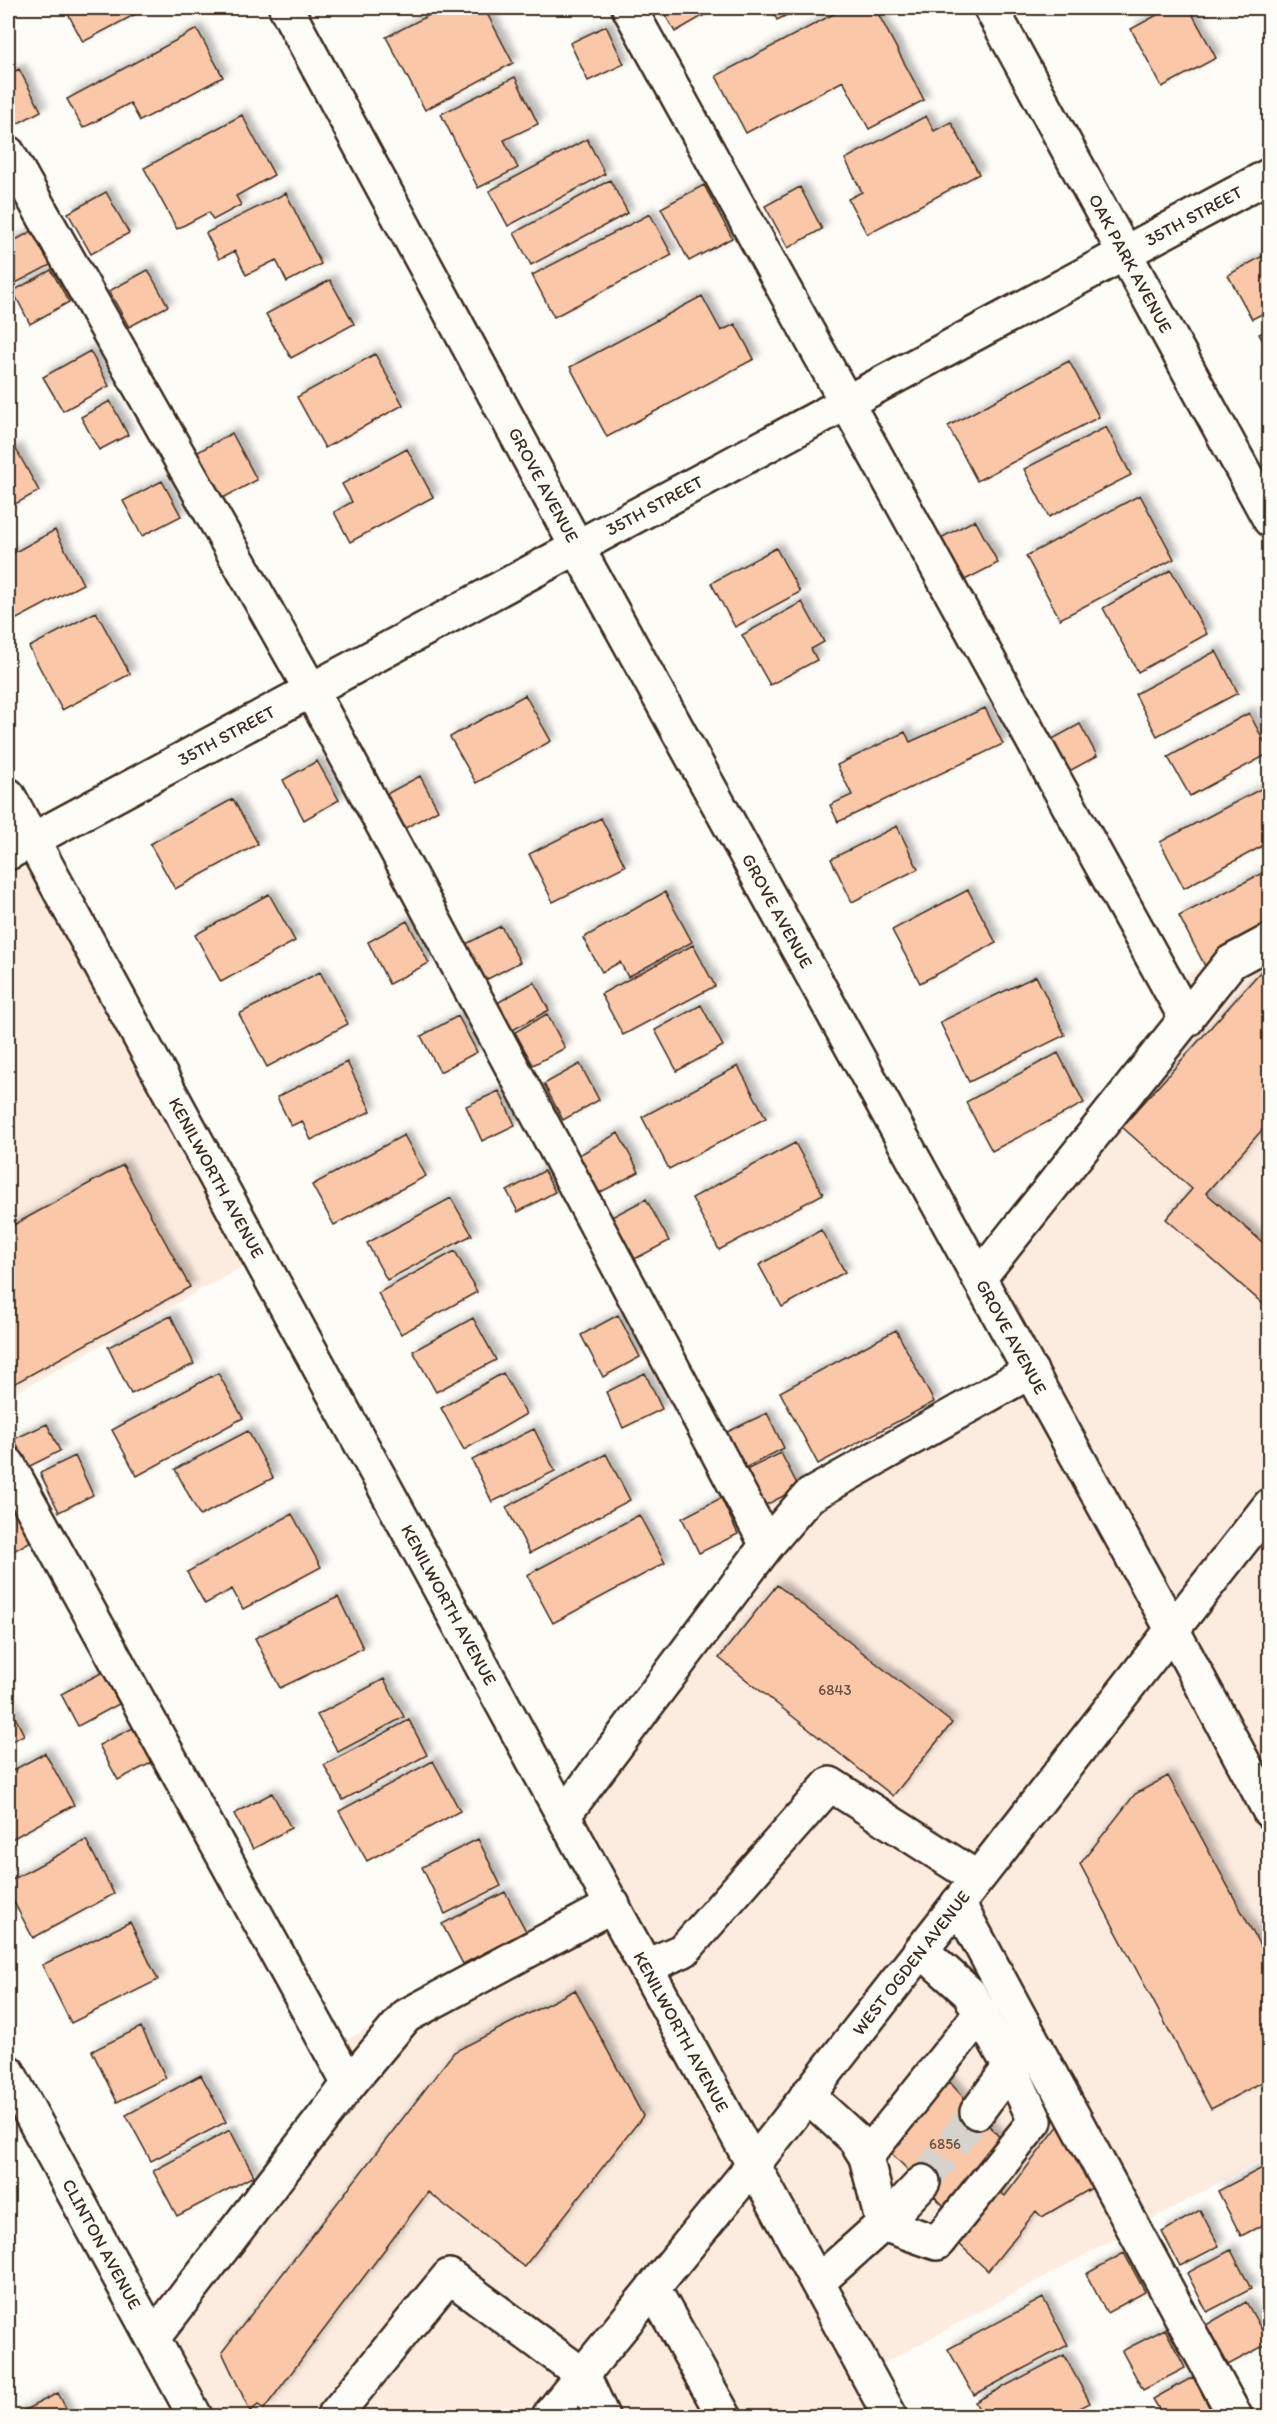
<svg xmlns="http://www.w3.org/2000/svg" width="1277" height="2424" viewBox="0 0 1277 2424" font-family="Itim,sans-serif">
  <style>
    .built { fill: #fcece0 }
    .building { fill: #fac8a9; stroke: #3b2a1e; stroke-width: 1.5; filter: url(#shadow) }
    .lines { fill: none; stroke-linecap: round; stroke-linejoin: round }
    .minor-tunnel { stroke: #d6d2cc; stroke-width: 33; stroke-dasharray: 33 16; stroke-linecap: butt }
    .minor-casing { stroke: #3b2a1e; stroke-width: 38 }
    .major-casing { stroke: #3b2a1e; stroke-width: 38 }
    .minor { stroke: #fdfcf7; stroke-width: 33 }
    .major { stroke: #fdfcf7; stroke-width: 33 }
    .labels { text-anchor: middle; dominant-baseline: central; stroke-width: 4.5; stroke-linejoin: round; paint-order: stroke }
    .number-label { font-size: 15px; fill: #6b5241 }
    .street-label { font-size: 18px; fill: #3b2a1e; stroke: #fdfcf7 }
  </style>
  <defs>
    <filter id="shadow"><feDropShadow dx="5.5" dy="-5.5" stdDeviation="3" flood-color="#0004"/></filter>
  </defs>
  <rect width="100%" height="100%" fill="#fdfcf7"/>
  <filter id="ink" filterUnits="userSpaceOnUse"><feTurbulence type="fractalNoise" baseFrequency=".0167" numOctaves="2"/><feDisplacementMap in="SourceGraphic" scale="12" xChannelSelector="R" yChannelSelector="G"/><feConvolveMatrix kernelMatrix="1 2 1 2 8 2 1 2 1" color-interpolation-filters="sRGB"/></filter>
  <g filter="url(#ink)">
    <path class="built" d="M26,852l225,410 -243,135v-535z
      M1269,930v567l-728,919h-354l-46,-84 199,-254 -14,-27 278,-149 -51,-94 198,-258 -15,-28 287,-152 -50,-91 197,-248 -20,-36z
      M1269,1516v284l-89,-169z
      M1170,1642l99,184v330l-396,213 25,47h-344z"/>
    <path class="building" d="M65,8h82l-64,34z
      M443,8h41l29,55 -88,47 -39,-73z
      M661,8h41l4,6 -31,18z
      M771,8h30l-24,12z
      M845,8h30l49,92 -55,29 -26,-48 -97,52 -30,-57z
      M1170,8h19l27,50 -54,29 -31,-58z
      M606,26l18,38 -36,17 -18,-38z
      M197,29l26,48 -83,44 -10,-18 -47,25 -16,-29z
      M19,69l22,42 -30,16 -3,-7v-45z
      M515,77l23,47 -34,16 14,28 -40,20 -37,-74z
      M242,115l32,60 -38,21 5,9 -28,15 -4,-8 -32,17 -33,-61z
      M926,116l8,15 17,-9 28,52 -112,60 -19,-35 14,-7 -17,-33z
      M587,139l18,35 -97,52 -19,-35z
      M610,180l18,33 -97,52 -17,-32z
      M704,185l28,53 -43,23 -28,-53z
      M800,187l22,42 -34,19 -23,-42z
      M106,192l23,41 -38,21 -23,-41z
      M286,193l35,71 -34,18 -11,-22 -30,15 -11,-24 -16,8 -13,-26z
      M650,214l22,41 -118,62 -22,-42z
      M34,230l18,34 -38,20 -6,-13v-27z
      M1270,252v58l-18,9 -24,-44z
      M51,270l18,32 -39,22 -17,-33z
      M148,270l20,36 -39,21 -20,-36z
      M330,280l24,44 -63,34 -25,-44z
      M702,296l19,35 14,-7 19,35 -147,78 -37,-70z
      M1270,329v24l-11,-19z
      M90,351l19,35 -46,25 -20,-34z
      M375,354l28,51 -78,43 -28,-51z
      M1069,361l30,56 -122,64 -29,-55z
      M110,401l18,34 -29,15 -18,-33z
      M1106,427l25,48 -82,42 -25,-48z
      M232,433l25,47 -36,19 -25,-46z
      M16,449l23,42 -31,17v-55z
      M407,449l26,48 -83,45 -16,-30 18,-10 -10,-18z
      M162,481l19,35 -39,20 -19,-35z
      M1140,495l34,64 -114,60 -34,-63z
      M975,520l23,43 -43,22 -22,-43z
      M55,530l28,54 -70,37 -5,-10v-55z
      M776,548l24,44 -65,35 -24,-44z
      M1171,570l36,64 -69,38 -35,-64z
      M802,602l22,40 -13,7 6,11 -47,25 -28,-50z
      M96,612l34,62 -68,36 -33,-63z
      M1216,651l22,42 -81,43 -22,-42z
      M525,695l26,46 -75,42 -26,-46z
      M985,708l18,36 -165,78 -8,-17 22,-10 -15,-30 68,-33 5,10z
      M1249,713l21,40 -80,43 -22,-39z
      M1080,724l17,32 -35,19 -17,-32z
      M317,761l22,39 -35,20 -21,-40z
      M420,776l18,34 -38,21 -19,-34z
      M1270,784v58l-86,46 -24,-46z
      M233,799l25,45 -83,45 -25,-45z
      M601,818l24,48 -72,36 -24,-48z
      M897,826l21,43 -66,33 -21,-43z
      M1270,869v63l-65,34 -26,-50z
      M968,890l28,53 -76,40 -28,-53z
      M665,892l27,50 -64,35 -8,-15 -18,10 -19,-34z
      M269,894l26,47 -74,41 -26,-47z
      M407,921l22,42 -40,21 -21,-42z
      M501,926l19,36 -36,19 -20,-36z
      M693,945l22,41 -92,49 -22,-41z
      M1270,961v160l-64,72 64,56v61l-104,-91 26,-30 -70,-62z
      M320,972l28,52 -81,43 -28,-53z
      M1036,976l29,59 -96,47 -29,-60z
      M534,982l15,28 -38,21 -14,-28z
      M701,1005l22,41 -46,25 -22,-41z
      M547,1014l18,34 -32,17 -18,-33z
      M458,1016l19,36 -37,20 -19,-36z
      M1058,1053l26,50 -92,48 -26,-49z
      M347,1062l24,49 -60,29 -9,-19 -11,5 -14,-29z
      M580,1064l19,36 -36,20 -19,-36z
      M738,1066l28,52 -97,51 -27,-52z
      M499,1091l16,34 -33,16 -16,-35z
      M618,1133l21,39 -40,21 -20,-38z
      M404,1135l22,41 -92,49 -22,-40z
      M795,1143l28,51 -104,56 -27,-52z
      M123,1165l67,122 -182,100v-159z
      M544,1171l11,21 -37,20 -11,-21z
      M451,1198l21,37 -85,45 -20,-37z
      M646,1199l23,42 -40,21 -23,-42z
      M821,1230l24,42 -63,35 -23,-42z
      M455,1251l22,41 -76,42 -23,-41z
      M618,1315l22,42 -37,20 -22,-42z
      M171,1316l23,48 -63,30 -23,-47z
      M473,1318l23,42 -60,32 -23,-41z
      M896,1330l38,72 -116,62 -38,-72z
      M218,1373l25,45 -106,58 -25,-46z
      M503,1373l23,41 -62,36 -23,-42z
      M645,1373l17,36 -39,19 -17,-36z
      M767,1413l17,35 -39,20 -18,-36z
      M47,1424l13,27 -32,16 -14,-28z
      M534,1429l21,42 -63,31 -20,-42z
      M248,1431l25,47 -73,38 -25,-47z
      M781,1453l18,35 -39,20 -18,-36z
      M606,1454l24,46 -100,53 -24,-46z
      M75,1456l18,39 -34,17 -19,-39z
      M721,1498l17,36 -39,19 -17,-35z
      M14,1505l19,35 -25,14v-45z
      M292,1514l29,53 -78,42 -11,-20 -27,15 -18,-32z
      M639,1515l26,48 -112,60 -26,-48z
      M777,1585l175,138 -59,73 -174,-138z
      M338,1597l25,51 -83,40 -25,-50z
      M103,1672l16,32 -41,22 -17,-32z
      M384,1679l20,38 -66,35 -21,-37z
      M8,1703l16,32 -16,8z
      M409,1720l18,35 -84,45 -19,-35z
      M135,1727l18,35 -35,18 -19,-35z
      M45,1753l29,52 -66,36v-68z
      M433,1761l27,50 -93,50 -28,-50z
      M1168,1776l102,188v114l-59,31 -131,-245 55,-70z
      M272,1793l19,35 -38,21 -19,-35z
      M478,1839l23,47 -56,28 -23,-47z
      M86,1840l28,54 -81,44 -25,-47v-9z
      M505,1892l21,39 -63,33 -21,-40z
      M130,1922l28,58 -87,43 -29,-58z
      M575,1990l68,126 -119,151 -96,-75 -164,217 -6,-4 -8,6 -28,-59 232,-300z
      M141,2027l25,51 -49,24 -25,-51z
      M201,2075l25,47 -75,39 -25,-46z
      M945,2077l56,62 -54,70 -59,-59z
      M1062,2121l35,64 -55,32 -6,-6 -48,60 -29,-27 41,-52 5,4z
      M230,2130l24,46 -77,40 -24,-45z
      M1270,2164v57l-29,15 -23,-45z
      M1200,2210l19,36 -39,20 -18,-34z
      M1231,2250l20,39 -44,23 -20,-39z
      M1124,2253l21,39 -38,21 -21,-39z
      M1043,2298l25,47 -94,50 -26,-46z
      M1246,2302l23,41 -41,22 -22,-40z
      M1165,2329l20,39 -42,22 -21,-39z
      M1064,2355l26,48 -26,13h-81l-8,-14z
      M1193,2377l21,39h-51l-10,-17z
      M58,2393l12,23h-57z"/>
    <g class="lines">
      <path class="minor-tunnel" d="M923,2182l54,-70"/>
      <defs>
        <g id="minor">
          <path id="s1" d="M286,8l291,539 595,1082 98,183"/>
          <path d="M629,8l558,1012"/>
          <path id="s2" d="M991,8l279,512"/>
          <path d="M8,153l303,537 456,855"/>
          <path id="s3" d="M8,795l882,1621"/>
          <path id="s4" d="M8,853l1262,-678"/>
          <path d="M979,1278l252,-316 39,-21"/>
          <path d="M8,1464l341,620"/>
          <path d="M564,1815l203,-270 42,-49 222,-125"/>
          <path d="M958,1903l277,513"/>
          <path d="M921,1950l48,43 41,74 -33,45"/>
          <path d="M647,1966l37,-16 146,-166 147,94"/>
          <path id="s5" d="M8,2072l187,344"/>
          <path d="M807,2095l48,44 11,18 17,67 -65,58"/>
          <path d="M866,2157l115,-144"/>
          <path d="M923,2182l-40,42 54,19 98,-122 -25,-54 27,-19"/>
          <path d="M653,2288l71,128"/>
          <path d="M153,2338l196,-254 57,-68 207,-111"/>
          <path d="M334,2416l115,-140 134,99 19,41"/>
        </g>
        <g id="major">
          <path id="s6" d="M549,2416l205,-252 516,-659"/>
        </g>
      </defs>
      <use href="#minor" class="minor-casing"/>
      <use href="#major" class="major-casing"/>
      <use href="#minor" class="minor"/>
      <use href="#major" class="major"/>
    </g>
  </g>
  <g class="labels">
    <g class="number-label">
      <text x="835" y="1690">6843</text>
      <text x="945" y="2144">6856</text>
    </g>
    <g class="street-label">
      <text stroke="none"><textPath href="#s4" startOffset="1346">35TH STREET</textPath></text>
      <text stroke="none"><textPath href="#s2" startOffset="291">OAK PARK AVENUE</textPath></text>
      <text stroke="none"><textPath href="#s1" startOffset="542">GROVE AVENUE</textPath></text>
      <text stroke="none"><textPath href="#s4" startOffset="734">35TH STREET</textPath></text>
      <text stroke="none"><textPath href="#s4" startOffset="248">35TH STREET</textPath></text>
      <text stroke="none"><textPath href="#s1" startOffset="1028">GROVE AVENUE</textPath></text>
      <text stroke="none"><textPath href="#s3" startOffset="436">KENILWORTH AVENUE</textPath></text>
      <text stroke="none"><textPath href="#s1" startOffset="1514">GROVE AVENUE</textPath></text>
      <text stroke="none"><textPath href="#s3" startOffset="922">KENILWORTH AVENUE</textPath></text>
      <text stroke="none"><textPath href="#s6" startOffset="580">WEST OGDEN AVENUE</textPath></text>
      <text stroke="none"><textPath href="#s3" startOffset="1408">KENILWORTH AVENUE</textPath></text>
      <text stroke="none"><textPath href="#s5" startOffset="196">CLINTON AVENUE</textPath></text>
    </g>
  </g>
  <rect width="1277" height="2424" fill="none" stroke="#fdfcf7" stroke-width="30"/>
  <rect x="15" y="15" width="1247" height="2394" fill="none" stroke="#3b2a1e" stroke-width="2" filter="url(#ink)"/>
</svg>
